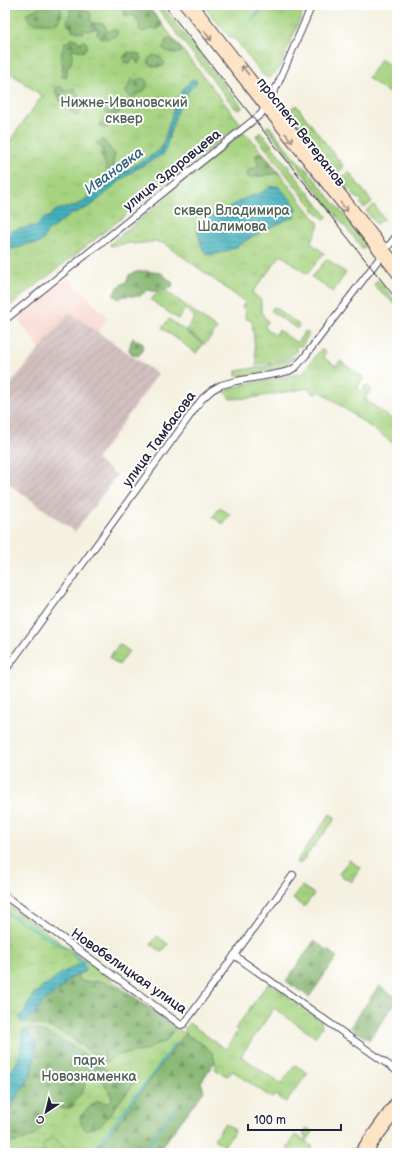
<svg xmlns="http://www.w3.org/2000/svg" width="402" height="1158" viewBox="0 0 402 1158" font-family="'Balsamiq Sans',sans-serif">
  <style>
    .built { fill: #f6d1c6 }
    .industrial { fill: url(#industrial-furrows) }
    .grass { fill: url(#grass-tufts); stroke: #647a5e }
    .forest { fill: url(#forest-firs); stroke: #536c54 }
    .pitch { fill: #a6d380; stroke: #647a5e }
    .water { fill: url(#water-rules); stroke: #326a7c }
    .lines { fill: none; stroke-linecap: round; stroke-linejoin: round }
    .stream { stroke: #43b2bd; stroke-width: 2 }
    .street-casing { stroke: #424154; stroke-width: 8 }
    .secondary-casing { stroke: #424154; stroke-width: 10 }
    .street { stroke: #fff; stroke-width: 6 }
    .secondary { stroke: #fee4c6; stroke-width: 8 }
    .tram { stroke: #22223b; stroke-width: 1 }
    .oneway { stroke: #9b8d87 }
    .labels { text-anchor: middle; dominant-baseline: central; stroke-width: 4; stroke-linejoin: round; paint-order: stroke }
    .park-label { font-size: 14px; fill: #506053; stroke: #fff }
    .street-label { font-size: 14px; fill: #22223b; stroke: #fff }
    .water-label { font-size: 15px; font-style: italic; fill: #316376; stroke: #fff }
  </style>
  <defs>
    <pattern id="industrial-furrows" width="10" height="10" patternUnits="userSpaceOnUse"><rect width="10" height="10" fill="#d1bfbf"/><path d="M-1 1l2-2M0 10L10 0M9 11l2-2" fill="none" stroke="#b3a4a5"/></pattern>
    <pattern id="grass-tufts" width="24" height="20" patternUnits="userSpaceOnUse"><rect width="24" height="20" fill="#a6d380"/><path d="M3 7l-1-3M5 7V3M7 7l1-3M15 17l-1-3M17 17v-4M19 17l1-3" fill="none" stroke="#8fb570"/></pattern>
    <pattern id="forest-firs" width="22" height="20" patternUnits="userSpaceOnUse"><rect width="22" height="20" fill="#84b56e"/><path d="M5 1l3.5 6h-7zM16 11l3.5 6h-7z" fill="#6c935c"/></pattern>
    <pattern id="water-rules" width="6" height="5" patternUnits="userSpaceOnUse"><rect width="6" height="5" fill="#43b2bd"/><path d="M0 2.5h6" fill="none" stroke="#38909b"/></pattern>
  </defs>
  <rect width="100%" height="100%" fill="#fff"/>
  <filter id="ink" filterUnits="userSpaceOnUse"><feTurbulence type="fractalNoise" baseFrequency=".025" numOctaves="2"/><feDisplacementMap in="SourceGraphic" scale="8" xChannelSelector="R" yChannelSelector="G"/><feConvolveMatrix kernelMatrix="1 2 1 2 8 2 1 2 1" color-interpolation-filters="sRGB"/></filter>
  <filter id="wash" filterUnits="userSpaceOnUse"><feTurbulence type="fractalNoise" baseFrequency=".012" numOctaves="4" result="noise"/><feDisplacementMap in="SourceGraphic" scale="16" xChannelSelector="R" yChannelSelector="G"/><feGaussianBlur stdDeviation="0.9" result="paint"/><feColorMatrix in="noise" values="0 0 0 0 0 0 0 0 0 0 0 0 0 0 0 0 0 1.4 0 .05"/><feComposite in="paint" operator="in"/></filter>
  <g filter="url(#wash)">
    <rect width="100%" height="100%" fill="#f4f1e0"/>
    <path class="built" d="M69,278l39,40 -10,14 -29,-20 -29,37 -23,-32z"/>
    <path class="industrial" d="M69,312l89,62 -62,86 21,15 -42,57 -70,-51v-91l35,-41z"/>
    <path class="grass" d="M6,5h141l94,119 -236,186v-163l37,-51 -37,-27v-62z
      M155,5h6l78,98 3,4 -1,2 -3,1 -5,-4z
      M203,5h103l-27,64 -9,9h-2l-6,-4 -26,-34 -7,-3z
      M296,105l48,62 -8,8 -15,-12 -38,-48z
      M269,126l30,37 10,9 59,73 -5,4 -97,-122z
      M244,132l5,5 15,17 55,70 -4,11 -5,7 14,11 -17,21 -26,-19 -29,38 8,6 1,3v10l7,10 -4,5 11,8 4,-5 18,13 8,-12 4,3 -8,13 -3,-2 -3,4 3,2c-10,9 -31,12 -43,14l3,-2 -2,-4 -4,-38 -6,-2 -1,-3 1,-5 -4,-4 3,-5 -81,-59 -13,-1 -17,2 -3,-1 -21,3v-2l63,-52 -1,-2z
      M261,132l66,84v1l-3,2 -9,-8 -59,-75z
      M349,172l23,30 -8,6 -4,-4 2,-2 -3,-4 -2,1 -16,-21z
      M374,205l10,14 -8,5 -10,-13z
      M327,259l19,14 -13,19 -21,-15z
      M378,280l19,23v3l-24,-21z
      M161,287l56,42 -12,15 -19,-14 9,-13 -10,-8 -7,10 -27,-19z
      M274,307l25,18 -2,4 -26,-18z
      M320,350h2l4,2 -3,5 13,9 4,-5 24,17 -7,10 5,3 4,-6 5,4 -6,10 32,24v23l-77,-55 -4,3 -4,-1 -3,-5 -58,10 -21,1 -5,-7 2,-2 18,-6 30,-5 28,-6z
      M296,357l-13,10 -23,6 -24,3v-5l30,-5z
      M220,507l10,8 -7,9 -10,-7z
      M119,644l10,7 -10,14 -10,-7z
      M330,814l6,4 -36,46 -4,-2z
      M349,860l12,8 -10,14 -12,-8z
      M302,886l12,8 -10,13 -11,-8z
      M5,902l180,132v-6l4,-5 36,26 13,-18 -3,-2 34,-47 52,39 1,6 -7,10 -41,-29 -33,48 40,28 14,-19 13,8 -22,29 -11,-7 -3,3 -39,-27 -6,5 -11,-6 -1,-9 -69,92h-141z
      M157,936l11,8 -6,8 -11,-8z
      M225,1123l10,7 -11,16 -10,-7z
      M307,1128l6,4 -7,10 7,5 -4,6h-15l-7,-5 9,-13 8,5 2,-3 -3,-2z"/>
    <path class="forest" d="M39,5h21c2,6 2,13 -3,18h-24l-4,-2 -3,-7c5,-4 9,-3 13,-7z
      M70,5h7l4,4 9,3 1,4 -1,3c3,6 8,4 14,5l3,7h4l3,-2 4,3 -2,4c-7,3 -14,5 -19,-2l1,-4 -2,-2 -7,3 -5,-1 -1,3 -11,-3 -1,-3 -3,-2 -1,-3 3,-7z
      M122,5h7l2,1 1,-1h14l15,18v3l-2,3h-8l-8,3 -3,-2 -1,-3 1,-2 -5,-8 -4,-2 -5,2 -2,-1 -2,-3 1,-4 -2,-3z
      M169,38l6,4 7,9 -1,2c-6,1 -15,-1 -19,-5l3,-4v-4z
      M71,39h5l3,4 5,-2 3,2v4l-4,5 -8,-3 -3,1c0,7 1,13 -5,18v4l-1,5h-4v-6l1,-7 -3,-4 5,-18h3z
      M128,52l5,1 7,1c2,4 2,7 -2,10l-3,-5h-3l-2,4 -6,-1 -1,-4z
      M154,55l7,3 4,5 -2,3c-6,2 -11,1 -15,-4l1,-4z
      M142,78l4,1 1,3 -1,7 -3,3 -5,1 -6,6 -7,-7 4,-6v-3l2,-4 6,1z
      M60,86l5,5 9,-3 5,8 -1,7 2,5v5l-2,3c-4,-1 -15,-12 -18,-16 -2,-3 -2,-5 -5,-8l1,-4z
      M100,105h5l8,3 7,-3 2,3 -2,4 -7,4v5l-3,1 -1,4 -2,2 -7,-2 1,-4 6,-3 2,-4c-3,-3 -7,-4 -10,-7z
      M103,140l12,15 -2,6 1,8 -7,7c0,-7 -2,-16 -7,-21l3,-6 -7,-6z
      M258,153l6,1 15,19 -29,5 -2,-1 -1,-4 2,-4 7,-1 2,-2 -2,-10z
      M145,271l16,2 12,10 -1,5 -6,1 -7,3 -12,-2 -7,6h-16l-5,3 -6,-4 5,-8 9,-6 2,-6 7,-3z
      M133,338l10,6 -1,8 -4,4 -6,-2 -3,-4 2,-8z
      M314,941l23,16 -28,40 -23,-16z
      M78,975v5l8,2 14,-1 13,4 63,42 -11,15 -9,2 -11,7 -11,1 -16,3 -12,7 -40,-28 -17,-7 -24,-5 3,-4 9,-5c1,-4 2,-9 5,-12 6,-5 13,-8 19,-13 6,-6 8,-10 17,-13z
      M379,986l18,12v2l-28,40 -19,-13z
      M28,1028l13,3 27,12 30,23 5,1 7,7 7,4 11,-2 9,1v3l-35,44 -8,4 -8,2 -5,-6 -1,-8 11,-10 6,-5 11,2 4,-4 -1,-5 -5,-7 -4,-11 -5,-4 -7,2 -4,7 -4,12 -6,6 -3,7c-7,4 -10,4 -17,-1 -6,3 -10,7 -12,14 -1,2 -1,6 -3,9 -6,12 -24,14 -36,15v-22l12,-25 14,-21 2,-9 2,-25 -8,-9z
      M185,1034l16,9 11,9 3,9 -14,21 3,9 -47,62h-62z"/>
    <path class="pitch" d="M381,59l16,12v28l-29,-21z
      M169,319l34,25 -7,9 -34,-25z
      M53,1136l16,17h-28l4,-3 -3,-4z"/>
    <path class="water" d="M195,79l2,3c-19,17 -24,42 -31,66l-3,6 -28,16 -15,11 -29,25 -21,9 -24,18c-2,10 -9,13 -17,10 -5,4 -8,4 -14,5 -4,1 -5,3 -10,3v-14l7,-6 6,-2 17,-3 7,-7 7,-2 7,-7 19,-4 23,-15 21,-16 38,-23 5,-5 14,-46c5,-8 10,-19 19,-22z
      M278,186l15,16 3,7 -1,7 -42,20 -15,10 -11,5 -15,4 -6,-2 -3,-3 -5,-17v-4l4,-9 20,-9 21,-12 20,-7 7,-5z
      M82,963l3,4 1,3 -2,2c-5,2 -10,4 -15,7 -3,3 -5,7 -8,10 -10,9 -20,9 -24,24l-9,5 -3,4h-4l-2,-3 1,-3 5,-5 9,-18 4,-1 5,-6 8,-4 10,-9 19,-9z
      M24,1030l3,2 8,9 1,6 -3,19 -2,9 -14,21 -12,25v-47c16,-9 17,-26 17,-43z"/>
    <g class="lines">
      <path class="stream" d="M252,20l9,-10 4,-5
        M5,912l61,37
        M70,953l12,10 2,-2
        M56,1042l5,3
        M65,1047l32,22
        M102,1071l18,11
        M92,1153l84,-110
        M142,1153l34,-46"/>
    </g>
  </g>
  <g filter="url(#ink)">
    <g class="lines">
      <defs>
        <path id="street" d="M5,320l256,-206 16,-28 35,-81
          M5,671l197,-272 10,-9 9,-5 15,-4 45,-8 8,-2 7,-4 10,-12 91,-120
          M5,896l176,129 3,-1 109,-149
          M234,955l163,116"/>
        <path id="secondary" d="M184,5l213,270
          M194,5l203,259
          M358,1153l39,-54
          M367,1153l30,-41"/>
      </defs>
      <use href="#street" class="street-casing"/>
      <use href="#secondary" class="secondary-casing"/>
      <use href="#street" class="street"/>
      <use href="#secondary" class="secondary"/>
      <path class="tram" d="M164,5l233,295"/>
    </g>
    <defs><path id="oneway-shaft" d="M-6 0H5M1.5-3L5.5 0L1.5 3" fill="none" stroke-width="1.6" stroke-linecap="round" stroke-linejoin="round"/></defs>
    <g class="oneway">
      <use href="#oneway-shaft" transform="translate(208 36) rotate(52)"/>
      <use href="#oneway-shaft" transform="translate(245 70) rotate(-128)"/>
      <use href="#oneway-shaft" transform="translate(289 138) rotate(51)"/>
      <use href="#oneway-shaft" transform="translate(344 207) rotate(52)"/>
    </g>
  </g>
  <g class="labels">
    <g class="park-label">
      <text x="124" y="102">Нижне-Ивановский<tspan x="124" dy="16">сквер</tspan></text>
      <text x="232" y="210">сквер Владимира<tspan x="232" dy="16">Шалимова</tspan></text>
      <text x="89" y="1060">парк<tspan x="89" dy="16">Новознаменка</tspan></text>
    </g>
    <g class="street-label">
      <text transform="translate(301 132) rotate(52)">проспект Ветеранов</text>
      <text transform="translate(172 170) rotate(-39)">улица Здоровцева</text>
      <text transform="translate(159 439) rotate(-54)">улица Тамбасова</text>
      <text transform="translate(129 971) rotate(35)">Новобелицкая улица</text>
    </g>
    <g class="water-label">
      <text transform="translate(114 171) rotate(-36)">Ивановка</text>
    </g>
  </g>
  <rect width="402" height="1158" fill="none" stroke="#fff" stroke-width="20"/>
  <g transform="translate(46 1112) rotate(215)" stroke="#ffffff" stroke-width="3" paint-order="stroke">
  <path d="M0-3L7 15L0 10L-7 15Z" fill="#22223b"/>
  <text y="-6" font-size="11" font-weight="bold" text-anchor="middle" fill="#22223b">С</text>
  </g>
  <path d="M248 1124v6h93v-6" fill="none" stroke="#22223b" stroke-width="2"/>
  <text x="254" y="1124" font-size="12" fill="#22223b" stroke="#ffffff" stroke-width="3" paint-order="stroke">100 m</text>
</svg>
